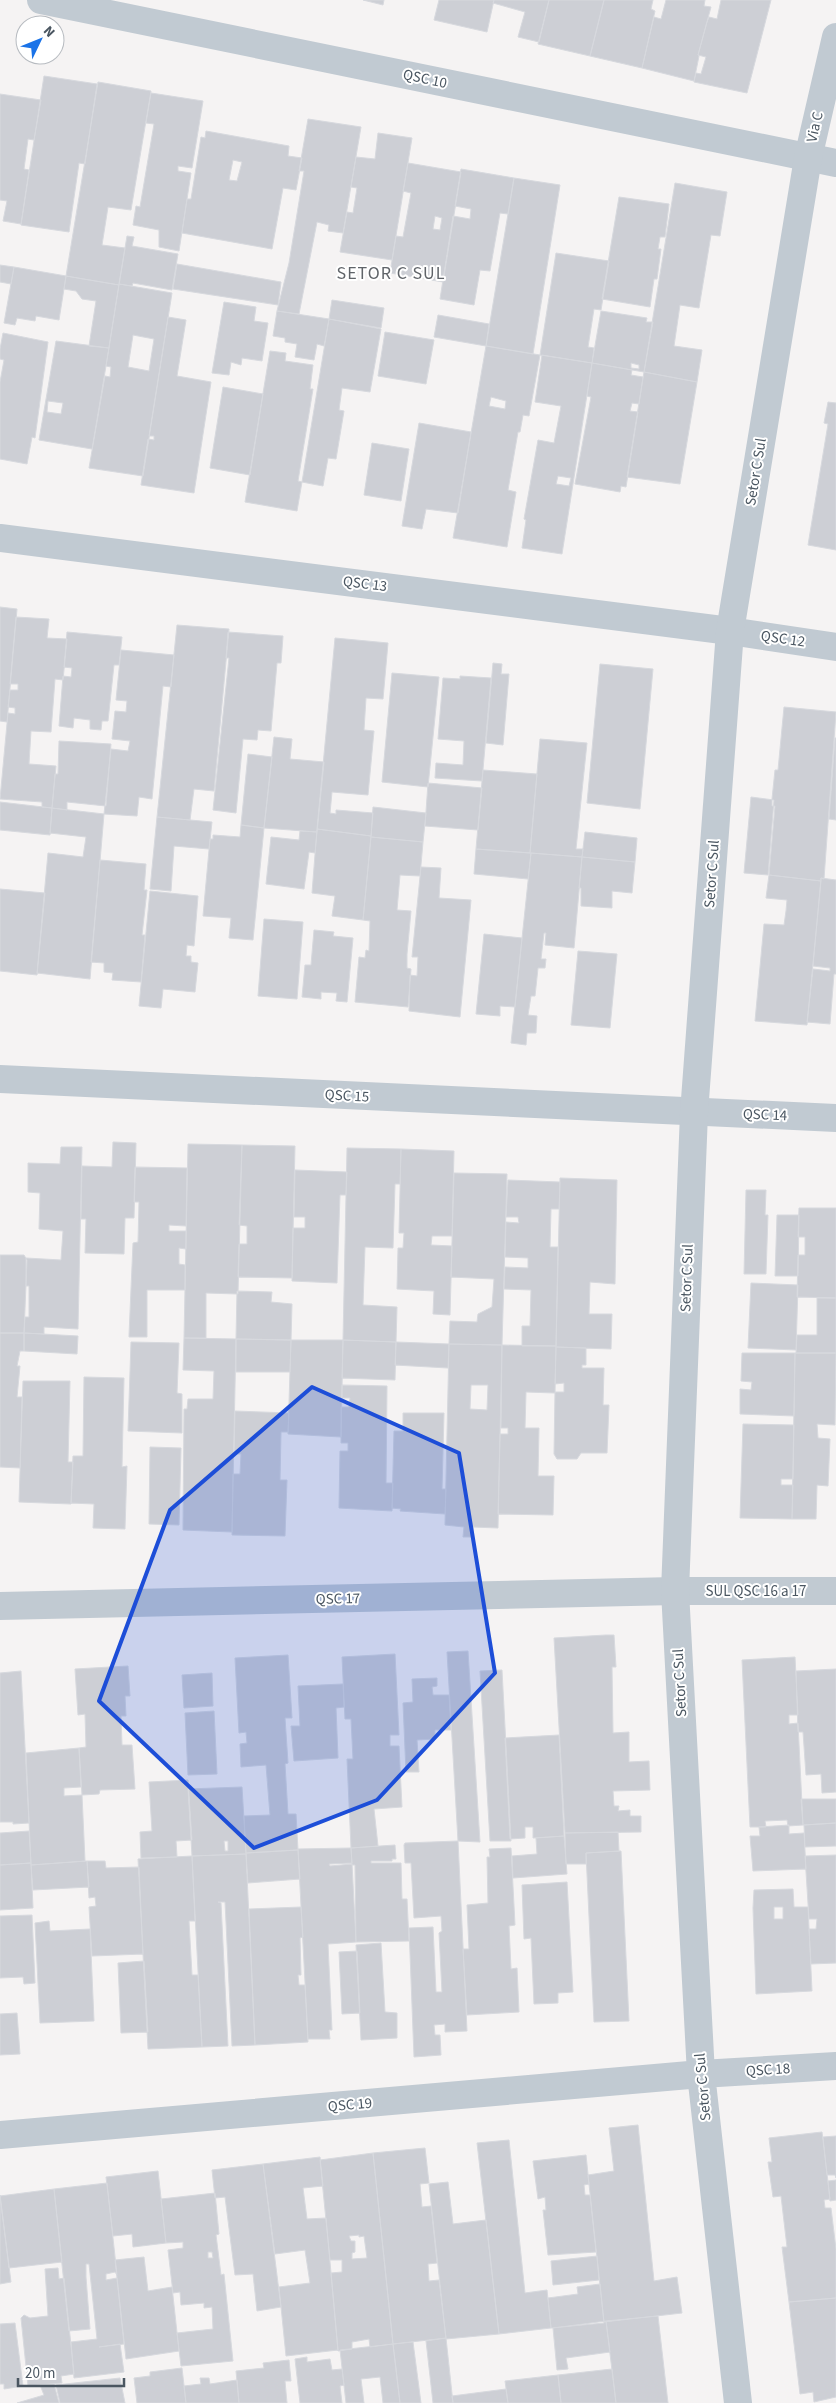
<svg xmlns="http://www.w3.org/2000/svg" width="836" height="2403" viewBox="0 0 836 2403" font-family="'Source Sans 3',sans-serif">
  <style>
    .building { fill: #cdcfd5; stroke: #d7d9de; fill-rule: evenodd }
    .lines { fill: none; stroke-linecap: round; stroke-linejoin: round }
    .minor { stroke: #c1cad2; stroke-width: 28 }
    .tertiary { stroke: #c1cad2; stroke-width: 28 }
    .marked { fill: #1d4ed8; fill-opacity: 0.2; stroke: #1d4ed8; stroke-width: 4; stroke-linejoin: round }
    .labels { text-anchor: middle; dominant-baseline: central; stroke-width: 4; stroke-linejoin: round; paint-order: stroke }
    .street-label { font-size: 15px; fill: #4a5661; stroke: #fff }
    .quarter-label { font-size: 18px; letter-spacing: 1px; fill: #5f6368; stroke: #fff }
  </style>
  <rect width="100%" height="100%" fill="#f5f3f3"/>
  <path class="building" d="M363,0h21l-1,5z
    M439,0h55l-7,32 -53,-12z
    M494,0h55l-10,42 -21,-5 7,-25 -32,-9z
    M549,0h55l-14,56 -52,-12z
    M604,0h49l-2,9 4,2 -13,57 -52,-12z
    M666,0h39l-1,6 7,1 -13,48 1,1 -5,25 -52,-13 12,-51 7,2z
    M721,0h50l-24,93 -53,-11 2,-9 5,1 5,-17 -8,-2 9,-33 2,-5 8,2z
    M44,76l53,8 -12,80 -6,-1 -10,69 -48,-7z
    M98,82l53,9 -20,119 -23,-3 -6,38 23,3 -6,37 -53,-9z
    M151,93l52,8 -11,67 -14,-2v5l13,2 -12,78 -20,-4v-17l-26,-5 3,-19 4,1 14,-83 -8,-1z
    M0,94l41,6 -7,40 -6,-1 -4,30 5,1 -8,54 -18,-3 4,-20 -7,-1z
    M308,119l53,8 -18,106 -15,-2 1,-6 -12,-3 -18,92 -22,-3 12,-48 15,-92h-5z
    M206,131l83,15 -1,10 14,2 -6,32 -13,-2 -11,61 -90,-16 5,-34h4l10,-62 4,1zM233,160l9,2 -5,19 -8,-1z
    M378,133l34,5 -20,122 -52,-8 7,-40 6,1 4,-25 -6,-1 5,-30 19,2z
    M408,163l53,9 -18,110 -53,-9 6,-37 7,1 8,-44 -8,-2zM435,216l7,2 -2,12 -7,-1z
    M461,169l53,9 -6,36 -8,-1 -10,58 -10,-1 -6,35 -34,-6 13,-83 17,3 1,-10 -16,-3z
    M514,178l46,7 -27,169 -47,-8z
    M675,183l52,9 -7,44 -9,-1 -12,73 -19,-3 -6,41 28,4 -5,32 -53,-10z
    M619,197l50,7 -4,33h-5l-2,12h3l-4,30h-3l-4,28 -48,-8z
    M127,236l7,1 -2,9 46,8 -6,36 -39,-7 -1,3 -13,-2z
    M556,253l53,8 -8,49 -7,-1 -6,38 6,1 -2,15 -52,-8z
    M177,264l104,18 -3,23 -105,-16z
    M0,265l14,2 -3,17 -11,-2z
    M14,267l52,9 -7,44 -23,-4 -1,5 -18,-3 -2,7 -11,-2z
    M66,276l53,9 -10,63 -20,-2 7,-45 -14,-2 -6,-8 -12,-2z
    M119,284l53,9 -29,183 -54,-8 16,-92 5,1 1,-10 -5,-1zM133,335l21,4 -5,32 -21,-4z
    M332,300l52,8 -3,20 -52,-9z
    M224,302l32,5 -2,14 14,2 -6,38 -20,-3 -1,7 -10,-3 -2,13 -17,-2z
    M277,311l52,8 -5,27 -7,-2 -3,16 -19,-3 2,-13 -12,-2v-4l-12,-2z
    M601,311l46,7 -1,4h7l-9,50 -52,-9zM631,363l8,2v4l-8,-1z
    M438,315l51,9 -3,22 -52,-9z
    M168,317l18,3 -9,56 34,6 -17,111 -53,-8 7,-46 6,1v-4h-5z
    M329,319l52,10 -11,63 -28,-4 -3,22 5,1 -8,48 -8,-1 -5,28 -21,-4z
    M385,332l49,8 -8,44 -48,-8z
    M3,333l45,9 -13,96 -3,-1 -5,27 -27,-5v-77l4,-22 -4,-1v-10z
    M56,341l53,7 -17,101 -53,-9zM48,401l15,2 -2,11 -14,-2z
    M486,346l54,9 -11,61 -6,-1 -3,17h-2l-10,58 8,2 -9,55 -54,-9zM491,397l15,4 -1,8 -16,-3z
    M270,351l16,2 -1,8 28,4 -3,24h3l-15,92 4,1 -5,29 -52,-9z
    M542,355l50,8 -30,191 -40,-6 4,-28 -2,-1 14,-79 16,3 7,-37 -26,-4zM558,476l13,2 -2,8 -13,-2z
    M592,363l40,7 -1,5 12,2 -4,27 -7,-1 -2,8 8,1 -12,75 -5,-1 -1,6 -45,-8 16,-87 -4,-1z
    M644,372l53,10 -17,102 -53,-7z
    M223,387l40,7 -13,81 -40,-7z
    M828,402l8,1v147l-28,-5 20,-121 -4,-1z
    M419,423l52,9 -13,81 -32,-4 -4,20 -20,-3z
    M372,443l37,6 -8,52 -37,-6z
    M0,607l17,2 -10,113 -7,-1z
    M16,617l33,2 -2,19 20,1 -4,41 -8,-1 -4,53 -20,-1 -2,33 27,2 -4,42 -10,-1v-5l-42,-3 8,-86 7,1v-6l-7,-1 2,-17h8v-6h-8z
    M177,625l52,4 -15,162 -20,-2 -4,31 -33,-3z
    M67,632l55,5 -3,28h-5l-6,56h-6l-1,9 -11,-1v-9l-16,-2 -1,10 -14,-2 4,-50 8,1 1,-9 -8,-1z
    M228,632l55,4 -2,27h-4l-6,68 -13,-1 -1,10 -14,-1 -7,74 -23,-3 16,-152h-3z
    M335,638l53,5 -5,56 -17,-1 -2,32 10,1 -6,64 -36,-3 -2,21 6,1v-4l37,3 -2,23 -54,-7z
    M121,650l53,5 -3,32 -8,-1 -11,113 -13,-2 -2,19 -33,-2 7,-65 17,2 2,-10 -18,-2 3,-28 11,1 1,-11 -11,-1z
    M493,663l9,1 -1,10h8l-6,71 -17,-2z
    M600,664l53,5 -13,140 -53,-6z
    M392,673l47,4 -11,110 -46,-5z
    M460,676l31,2 -9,103 -47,-3 1,-15 27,2 1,-24 -26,-2 5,-61 17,1z
    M784,707l52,5 -12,167 -3,-1v3l-52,-6 6,-69h-3v-7l3,-29h3z
    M274,737l18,2 -2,20 34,3 -7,70 -53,-4z
    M835,738h1v82l-7,-1z
    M540,739l47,4 -11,106h7l-1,8 -52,-4z
    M59,741l52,3 -5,62 -39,-4v8l-15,-2 3,-34h3z
    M248,754l24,3 -8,71 -23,-3z
    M483,770l54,4 -7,79 -54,-4z
    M428,783l54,5 -4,42 -53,-4z
    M751,797l23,3 -6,75 -24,-2z
    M0,802l52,6 -2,27 -50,-5z
    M373,807l53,6 -3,29 -52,-5z
    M52,808l52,6 -14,165 -53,-6 11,-120 35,4 3,-20 -36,-4z
    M157,817l55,5 -3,27 -35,-3 -3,45 -21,-2z
    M241,825l23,3 -11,112 -24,-2 2,-20 -28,-2 7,-77h3v-4l27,2z
    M317,829l54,7 -8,84 -31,-4 3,-20 -23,-3z
    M300,831l17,1 -2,21 -6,-1 -5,37 -38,-5 5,-47 28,3z
    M585,832l52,6 -2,24 -53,-5z
    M371,837l52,5 -3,34 -20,-1 -3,35 14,1 -4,43v14l4,1 -3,38 -53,-5 4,-45 6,1 1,-8 3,1 1,-30 -7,-1z
    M476,849l55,4 -3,26 -54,-5z
    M531,853l51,4 -8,91 -29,-3 1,-12h-2l-3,26h5l-1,9h-7l-3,28h-4l-3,19 9,1 -1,17h-9l-1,12 -15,-2z
    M582,857l53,5 -3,31 -20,-2v17l-31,-2v-18h-2z
    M100,860l46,4 -2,26h3l-5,45h3l-4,47 -29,-2 1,-7 -9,-1v-9l-13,-1z
    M421,867l20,1 -2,30 32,2 -11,117 -51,-6 1,-36 7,1 1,-19h-6z
    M769,875l52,6 -14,144 -52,-4 9,-97 20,1 2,-14 1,-11 -21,-2z
    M821,878l15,2v94h-2l-4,50 -23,-2 6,-53 17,2v-3l-17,-2z
    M0,889l45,4 -8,82 -37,-4z
    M150,891l48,5 -4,50 -7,-1 -1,11h5v6l7,1 -3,29 -32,-3 -2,19 -22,-2z
    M264,919l39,3 -6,77 -39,-3z
    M314,930l20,2 -1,4 20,2 -6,64 -11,-1 1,-8 -16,-1v7l-19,-2 3,-32h6z
    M484,934l38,4 -7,69 -15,-1v10l-24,-2z
    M578,951l39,3 -7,74 -39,-3z
    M113,1142l23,1 -2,75h-9l-1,36 -39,-1 1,-34h-5l1,-53 30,1z
    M188,1144l54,1 -4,149 -32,-1v45h-22z
    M242,1145l53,1 -3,132 -54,-1 1,-33h8v-18l-8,-1z
    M61,1147h21l-4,182 -34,-2v7l-20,-1 1,-16h4v-31h-3v-28l35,2 2,-29 -24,-2 1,-36 -12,-1v-29l32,1z
    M347,1148l54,1 -1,35h-5l-2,64 -28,-1 -2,58 34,2 -1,35 -53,-2z
    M401,1149l53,2 -2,85h-20l-1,9 21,1 -2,69 -17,-1 1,-23 -37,-2 1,-41h5l1,-15h-5z
    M135,1167l52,1 -1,58 -17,-1v6h17v18l-7,-1v16l6,1v25h-38v47h-18v-2l4,-92 5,-1 1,-40h-5z
    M295,1170l52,2 -1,23h-6l-3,88 -45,-2 1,-53h12v-11h-11z
    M454,1173l53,1 -5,171 -53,-1 1,-23 27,1 1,-8 14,-7 2,-28 -43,-2z
    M560,1178l57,2 -2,104 -25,-2 -1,32h23l-1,35 -55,-2z
    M508,1180l52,2 -1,27h-8l-1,38h8l-2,99h-34v-20h8l1,-36 -27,-1 1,-22 23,1v-10l-23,-1 1,-35 13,1 -1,-6h-12z
    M746,1190h20l-1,25h3l-2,59h-22z
    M799,1208h37v90l-39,-1 1,-42h7v-18h-7z
    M777,1215h22l-1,61h-23z
    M0,1255h24l3,5 -3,73h-24z
    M751,1283l47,2 -2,65 -48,-2z
    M237,1291l35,1 -1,10 21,2 -1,36 -55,-1z
    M817,1298h19v55h-40l1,-18h20z
    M0,1333h24v18h-4l-3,15h3l-3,31h5l-2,71 -20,-1z
    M24,1333l54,3 -1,18 -53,-3z
    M184,1338l52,1 -4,193 -49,-2 1,-121h3l1,-10h25l1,-28 -31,-1z
    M236,1339l55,1 -1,32h-54z
    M291,1340h52l-2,97 -53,-3z
    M343,1340l53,2 -1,38 -53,-2z
    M131,1342l48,1 -2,50 5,1v39l-54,-2z
    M396,1342l53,2 -1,24 -53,-3z
    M449,1344l53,1 -4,183 -25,-1v10h-10l1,-10 -19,-2zM471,1385h17l-1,25 -17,-1z
    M502,1345l54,1 -1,47 -29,-1 -1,36h14l-1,48h16l-1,39 -55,-1 2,-80h8v-6h-7z
    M556,1347l30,1v17h-4v3h22l-1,37h6l-2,48h-26l-4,6h-20l-3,-5 1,-62h9v-9l-9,1z
    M742,1353h53l-1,63 -54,-2v-25l11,1 1,-8 -11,-1z
    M795,1353h41l-1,72 -18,-1 1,14 12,1 -2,47 -11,-1 -1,34h-24z
    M84,1377l40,1 -2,89 5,-1 -2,63 -32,-1 1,-24 -23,-1 2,-47h10z
    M23,1381h47l-2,81h5l-2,42 -52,-2z
    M342,1385l45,1 -1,97h7l-1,28 -53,-3 1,-57h8v-8h-7v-36h8l1,-9h-8z
    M235,1411l54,2 -1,19h-7l-1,48h7l-2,56 -53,-1 1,-61h7l1,-20h-7z
    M403,1413h41l-2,76h4l-1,25 -45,-3 1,-2 -9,-1 2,-77h9z
    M743,1424l51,1 -1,54h-12v6h12l-1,34 -52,-1z
    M150,1447l31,1 -2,77 -30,-1z
    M606,1635h8l2,32h-4l1,66 16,-1v30l20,-1 1,29 -37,1 1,15h5l-1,5 12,-1v6h11v16l-76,1 -11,-195z
    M468,1651l12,191 -22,-1 -11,-189z
    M395,1654l4,81h-9v11h9l3,61 -28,2 4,37 -27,2 -4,-89h6l-2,-40h-6l-3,-62z
    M288,1655l4,63h-7l3,45 -3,1 3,50h8l2,36 -52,3 -2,-37 26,-1 -4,-50 -25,2 -1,-23 7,-1 -1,-11 -7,1 -4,-75z
    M795,1657l3,58h-9v9l9,-1 5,102 -15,1 -1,-6 -22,1 1,6h-16l-8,-167z
    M128,1666l2,30h-5l1,20h-5l1,29h10l3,44 -35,1 -1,4 -17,1 -3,-47 7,-1 -1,-33 -7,1 -3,-46z
    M836,1669v123l-14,1 -1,-19 -15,1 -3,-43h-5l-2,-61z
    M502,1670l9,171h-21l-10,-170z
    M21,1671l8,152 -16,1v-2h-13v-149z
    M212,1673l1,33 -29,2 -2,-33z
    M437,1678v8l-5,1 1,8h16l2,35h-16v9l-18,1 2,32h-13l-3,-69 10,-1 -1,-23z
    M343,1684l1,23 -8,1 2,50 -44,3 -3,-35h9l-2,-40z
    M214,1711l3,63 -29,1 -3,-62z
    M559,1735l5,101 -31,2v-11h-8v11l-15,1 -5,-101z
    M79,1748l2,39 -17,1v8l18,-1 3,66 -54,4 -5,-112z
    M188,1780l4,60 -16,1 1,16 -36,1 -1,-26 12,-1 -3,-49z
    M242,1787l4,67 -54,2 -4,-67zM224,1841h4v10h-3z
    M801,1799h35v24l-33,2z
    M836,1823v23l-31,1 -1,-22z
    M789,1825v9l15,-1 2,36 -53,2 -3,-35h10l-1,-9z
    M29,1831l2,32 -31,2v-32z
    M618,1832l1,19 -33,2v11h-20l-1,-31z
    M564,1836l3,38 -54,4 -1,-22 25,-2 -1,-16z
    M458,1841l9,190 -22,1v-8l-11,1 1,10h5l1,20 -27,2 -5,-129 24,-1 3,65h6l-3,-59 3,-2 -1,-15 -27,2 -3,-55h-6l-1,-18 1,-2z
    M395,1845l1,14h-4v2h-21v2h30l1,36h5l2,42 -53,1 -1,-77h-3l-1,-17z
    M351,1848l1,15 -23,1 1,2 22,-2 4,78 -28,2 4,86h-3l1,9h-22l-10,-190z
    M511,1848l4,77 -6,1 2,43 6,-1 2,44 -52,3 -4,-66h6l-2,-44 21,-2 -1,-46h3l-1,-8z
    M298,1850l2,29 -52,4 -2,-30z
    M621,1851l8,170 -35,1 -8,-169z
    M246,1854l9,191 -23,1 -7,-144h-7l3,1 7,143 -26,1 -10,-191z
    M836,1855v108l-25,1 -2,-35h7l1,-10h-8l-4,-63z
    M192,1856l3,65h-6l3,54h6l4,72 -54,2 -10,-190z
    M87,1861l2,26 -56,3 -2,-25z
    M87,1861h18l1,7 33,-1 4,87 -51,2 -3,-49 7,-1 -1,-9 -6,1z
    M31,1863l2,45 -33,2v-45z
    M567,1882l6,110 -15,1v10l-24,1 -3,-66 -7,1 -2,-54z
    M793,1889l1,18h14l4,84 -56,3 -3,-86 1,-18zM774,1907h9v12h-9z
    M301,1907l2,30 -3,1 1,37h-3l1,10h6l3,57 -53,3 -6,-136z
    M32,1915l3,68 -11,1 -1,-7 -23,1v-62z
    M49,1921l1,10 40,-2 4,92 -54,2 -5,-100z
    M381,1943l4,69 12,1v25l-36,2 -5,-95z
    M357,1951l3,62 -18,1 -3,-62z
    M144,1961l4,71 -27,1 -3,-70z
    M17,2013l3,41 -20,1v-41z
    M638,2125l16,156 23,-4 5,36 -78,9 -16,-147 26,-4 -5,-43z
    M822,2132l8,67 -6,1 1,8h6l5,41v49l-47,4 -7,-55h5l-6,-51 -8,1 -5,-35h4l-3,-24z
    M836,2136v42l-1,-3h-8l-4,-38z
    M509,2140l16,153 22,-3 4,38 -52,6 -22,-191z
    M425,2148l4,35 -9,1 2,23 9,-1 6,57 -9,1 1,17 10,-1 7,58 -53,6 -20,-191z
    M373,2153l20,191 -23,3 -1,-8 -17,3v7l-14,2 -7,-78 11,-1v-12h-12l-10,-100zM359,2235v2l5,-1 3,22 -15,1v-6l3,-1v-11h-4l-2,-5z
    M586,2155l3,29 -5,1 1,10h5l6,57 -48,3 -5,-45h3l-1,-13 -7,2 -5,-38z
    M320,2157l3,29 -20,2 4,31 19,-1 12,132 -52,6 -7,-69 31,-4 -5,-33 -30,4 -12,-90z
    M263,2164l18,143 -24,4 -4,-37 -18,1 -10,-78 -10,1 -3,-28z
    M158,2171l8,72 -33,4 -1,-13 -19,2 -7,-59z
    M836,2180v20l-6,1 -2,-20z
    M448,2182l5,42 33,-4 13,114 -53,5 -17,-155z
    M107,2183l10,92 -2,-3 -9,2v6l11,-2 7,66 -25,3 21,-3 4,28 -50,6 -3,-36 26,-3 -8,-75h-3v13l4,52 -21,2 -15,-142z
    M54,2189l8,73 -53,6 -9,-72z
    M215,2193l4,41 -3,1 5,40 3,-1 9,87 -52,5 -4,-33 36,-4 -1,-22 -8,1v-5l-23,2 -1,-13 -7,1 -5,-43 15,-2v-6l-17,1 -5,-44zM208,2252h4l1,6h-5z
    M0,2195l11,87 -11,2z
    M597,2256l2,24 -46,5 -2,-24z
    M144,2257l4,34 24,-4 7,64 -53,8 -11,-99z
    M58,2268l1,11 5,-1 10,96 -13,2 1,7 -34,3 -7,-68 3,-3 6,3 18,-2 -3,-47z
    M600,2284l4,39 -53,5 -3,-30 30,-4 -1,-7z
    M836,2298v99l-22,5 -1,-10 -13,2 -11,-92z
    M658,2316l10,87h-52l-10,-82z
    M606,2321l4,31 -44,6 2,11 -11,1 -4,-42z
    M15,2323l8,63 -19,3v-5h-4v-60z
    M446,2338l7,65h-20l-7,-62z
    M413,2342l8,61h-21l-7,-59z
    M393,2344l7,59h-17l-3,-26 -19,2 3,24h-18l-6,-53z
    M307,2357v5l23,-3 2,11 10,-1 2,16 -4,1 2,17h-42l-5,-44z
    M289,2360l2,21h-6l2,22h-48l-3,-32 28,-3 -1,-5z
    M182,2368l4,35h-49l-3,-25 16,-2v-4z
    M612,2369l4,34h-55l-3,-28z
    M558,2375l3,28h-53l-3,-22z
    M120,2378l5,25h-65l-4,-18z
    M200,2378h9l1,6 27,-4 2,23h-53l-2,-17 17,-2z
    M54,2384l5,19h-42l27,-8 -4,-10z
    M506,2389l2,14h-55l-1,-7z"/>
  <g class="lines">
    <path class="minor" d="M41,0l795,163
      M0,538l730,93 106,16
      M0,1079l836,39
      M0,1606l675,-15h161"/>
    <path class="tertiary" d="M0,2135l701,-61 135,-8
      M738,2403l-37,-329 -26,-483 19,-478 36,-482 78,-473 28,-121"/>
  </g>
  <path class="marked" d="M312,1387l147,66 36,220 -118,127 -123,48 -155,-147 71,-191z"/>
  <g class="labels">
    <g class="street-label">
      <text transform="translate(425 79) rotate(12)">QSC 10</text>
      <text transform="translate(815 127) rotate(-77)">Via C</text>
      <text transform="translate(756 472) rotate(-81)">Setor C Sul</text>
      <text transform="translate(365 584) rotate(7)">QSC 13</text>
      <text transform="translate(783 639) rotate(8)">QSC 12</text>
      <text transform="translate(712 874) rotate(-86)">Setor C Sul</text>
      <text transform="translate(347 1096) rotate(3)">QSC 15</text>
      <text transform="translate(765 1115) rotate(2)">QSC 14</text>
      <text transform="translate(687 1278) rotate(-88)">Setor C Sul</text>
      <text x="756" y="1591">SUL QSC 16 a 17</text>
      <text transform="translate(338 1599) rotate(-1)">QSC 17</text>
      <text transform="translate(680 1683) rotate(-93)">Setor C Sul</text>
      <text transform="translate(768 2070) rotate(-4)">QSC 18</text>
      <text transform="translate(703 2087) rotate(-95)">Setor C Sul</text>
      <text transform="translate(350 2105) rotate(-5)">QSC 19</text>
    </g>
    <g class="quarter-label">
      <text x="391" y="273">SETOR C SUL</text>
    </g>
  </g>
  <g transform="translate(40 40) rotate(47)"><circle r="24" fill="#ffffff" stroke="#b7bbc0"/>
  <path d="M0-4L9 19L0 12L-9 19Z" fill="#1a73e8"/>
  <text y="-8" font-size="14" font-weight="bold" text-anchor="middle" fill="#4a5661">N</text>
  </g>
  <path d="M18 2378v8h106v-8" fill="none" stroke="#4a5661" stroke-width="2.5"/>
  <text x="25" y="2378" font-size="15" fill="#4a5661" stroke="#ffffff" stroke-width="4" paint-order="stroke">20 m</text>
</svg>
